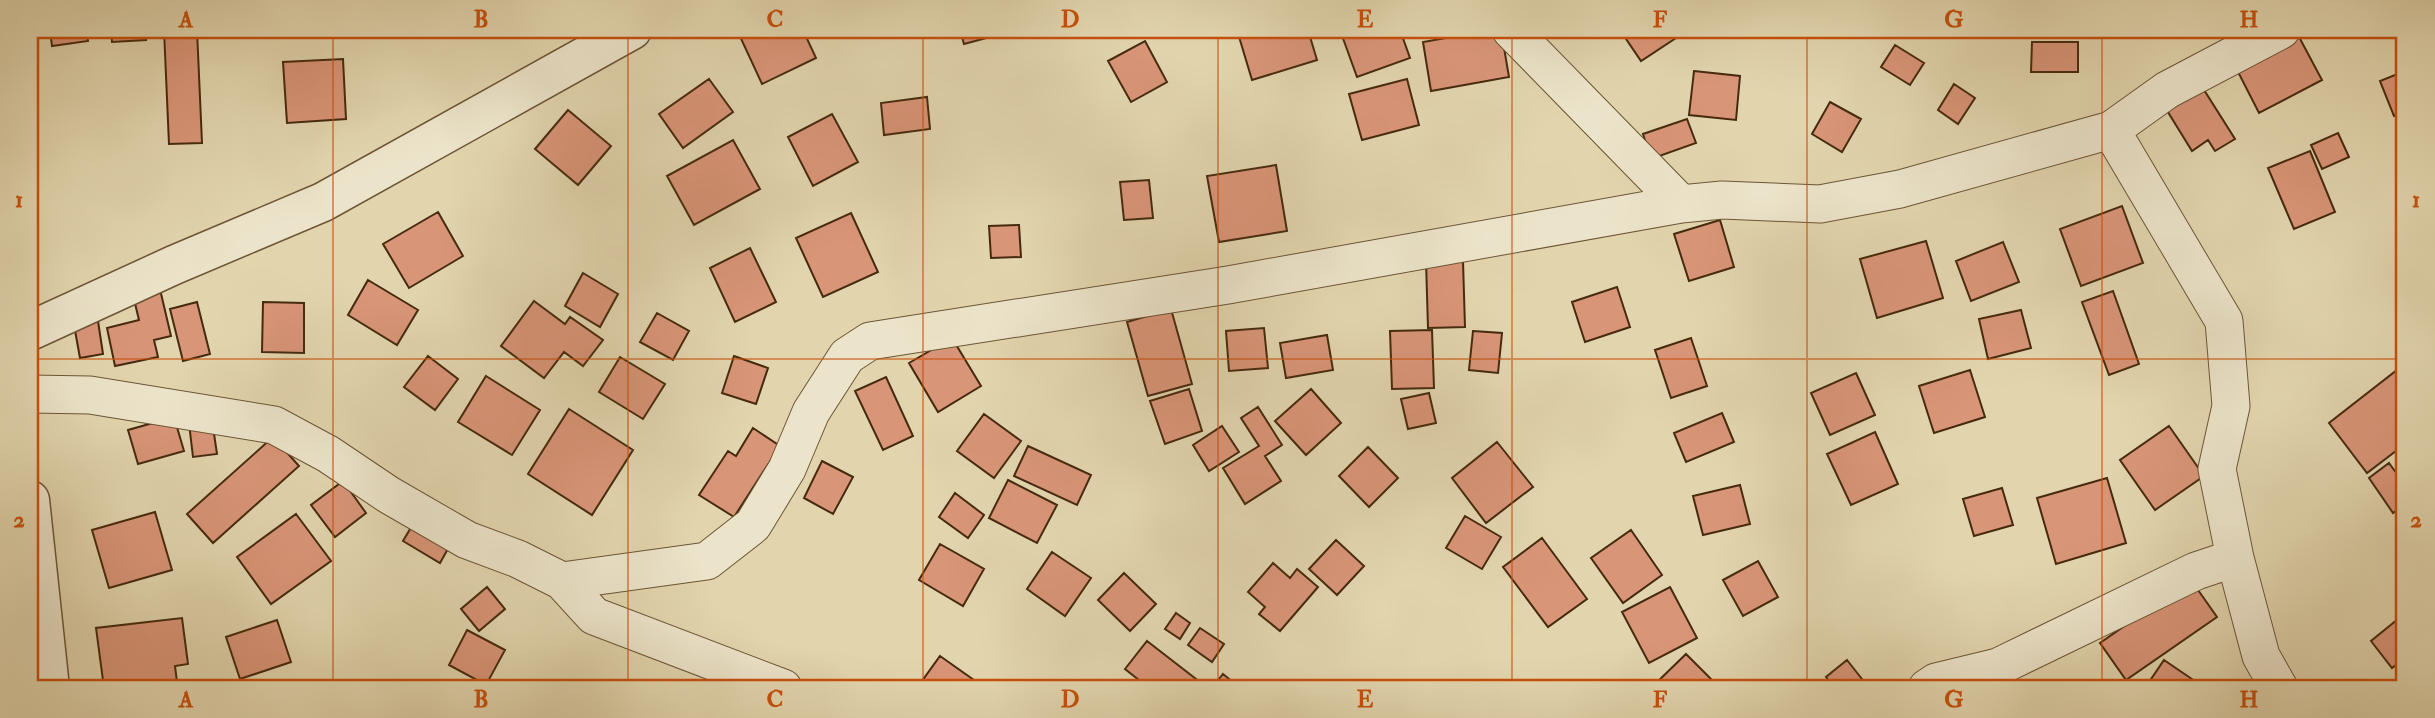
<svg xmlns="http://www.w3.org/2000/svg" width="2435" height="718" viewBox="0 0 2435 718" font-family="'IM FELL Double Pica',serif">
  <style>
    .building { fill: #d99578; stroke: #462a0e; stroke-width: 2 }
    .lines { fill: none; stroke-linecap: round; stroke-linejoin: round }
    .minor-casing { stroke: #6d5536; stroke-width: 39 }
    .tertiary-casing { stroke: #6d5536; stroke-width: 41 }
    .minor { stroke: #ece4ca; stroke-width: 37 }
    .tertiary { stroke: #ece4ca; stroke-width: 38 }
    .grid { fill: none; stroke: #c8500c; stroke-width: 2; stroke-opacity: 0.55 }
    .neatline { fill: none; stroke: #c8500c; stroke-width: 2.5 }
    .grid-label { font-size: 23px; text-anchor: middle; font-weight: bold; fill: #c8500c }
  </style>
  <rect width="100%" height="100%" fill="#e2d5ae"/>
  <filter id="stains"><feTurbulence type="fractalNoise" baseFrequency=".00286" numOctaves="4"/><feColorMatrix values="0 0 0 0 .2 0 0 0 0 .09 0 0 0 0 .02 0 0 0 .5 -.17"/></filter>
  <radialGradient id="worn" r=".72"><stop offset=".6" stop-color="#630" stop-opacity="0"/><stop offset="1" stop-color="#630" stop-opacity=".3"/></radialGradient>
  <path class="building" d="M50,30h36l2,11 -36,5z
    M111,30h34l1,10 -34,2z
    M164,30h33l5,113 -33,1z
    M737,30h66l13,28 -54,26z
    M906,30h31v8h-31z
    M960,30h49v2l-45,12z
    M1237,30h71l9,30 -65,20z
    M1340,30h60l10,28 -53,19z
    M1491,30h10l8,47 -78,14 -8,-49z
    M1620,30h55l4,6 -38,25z
    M2298,35l24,45 -63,33 -23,-45z
    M1145,41l22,41 -36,20 -23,-41z
    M2032,42h46v30h-47z
    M1895,45l29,18 -14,22 -29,-18z
    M343,59l3,60 -59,4 -4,-61z
    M1694,71l46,5 -4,44 -47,-5z
    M2405,71v41l-11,4 -14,-35z
    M709,79l24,33 -50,36 -24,-34z
    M1407,79l12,46 -57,15 -13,-46z
    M2199,82l36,57 -20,12 -7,-11 -16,11 -29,-47z
    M1954,84l21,14 -17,26 -20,-14z
    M927,97l3,32 -46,6 -3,-32z
    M1830,102l31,17 -19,33 -30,-18z
    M568,110l43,36 -33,39 -43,-36z
    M832,114l26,48 -45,24 -25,-49z
    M1687,119l9,24 -45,16 -8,-25z
    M2338,133l11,24 -27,12 -11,-24z
    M733,140l27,49 -66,36 -27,-49z
    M2310,151l25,61 -41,17 -26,-61z
    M1276,165l11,66 -68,11 -12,-66z
    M1149,180l4,38 -29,2 -4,-38z
    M2122,206l21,57 -62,23 -21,-57z
    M438,212l25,44 -54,32 -26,-44z
    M851,213l27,59 -55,25 -27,-59z
    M1720,220l14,47 -45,14 -15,-47z
    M1019,225l2,32 -30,1 -2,-32z
    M1926,241l17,57 -66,20 -17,-59z
    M2003,242l16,40 -48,19 -15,-40z
    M750,248l26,54 -41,20 -25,-54z
    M1426,261h37l2,66 -37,1z
    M583,273l35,21 -18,33 -35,-21z
    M368,280l50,30 -21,35 -49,-30z
    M159,285l12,51 -17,4 4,17 -43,9 -8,-38 32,-8 -7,-29z
    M1617,287l13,40 -45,15 -13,-40z
    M2113,291l26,73 -30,11 -27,-73z
    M534,301l31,23 5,-7 33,23 -20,26 -19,-14 -20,26 -43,-32z
    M197,302l13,52 -27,7 -13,-52z
    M263,302l41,1v50l-42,-1z
    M1171,309l21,75 -44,12 -21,-74z
    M2021,310l10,38 -43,11 -9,-40z
    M657,313l32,18 -16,29 -33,-18z
    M98,321l5,33 -23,4 -6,-33z
    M1264,328l4,40 -39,3 -3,-40z
    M1432,330l2,58 -42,1 -2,-58z
    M1473,331l29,2 -4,40 -29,-3z
    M1327,335l6,35 -47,8 -6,-35z
    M952,338l29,48 -43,26 -29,-49z
    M1691,338l16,48 -36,12 -16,-48z
    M428,356l30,23 -23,31 -31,-23z
    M734,356l34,12 -12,36 -34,-11z
    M620,357l45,27 -22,35 -44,-27z
    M1970,370l15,47 -51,16 -15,-47z
    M2397,370l8,10v64l-38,29 -38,-50z
    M1856,373l19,42 -45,20 -19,-42z
    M486,376l54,34 -28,45 -54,-33z
    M886,377l27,59 -30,14 -28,-59z
    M1189,389l13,42 -37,13 -15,-43z
    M1311,389l30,34 -35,32 -31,-34z
    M1429,393l7,30 -28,6 -7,-30z
    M1258,407l24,38 -17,11 16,25 -36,23 -22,-36 36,-22 -18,-28z
    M569,409l64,41 -41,65 -64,-41z
    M1722,413l12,29 -48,20 -12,-29z
    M984,414l37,27 -27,37 -37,-27z
    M174,417l10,34 -46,13 -10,-34z
    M212,420l5,34 -24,3 -4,-34z
    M1222,426l17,26 -30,19 -16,-26z
    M2169,426l35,50 -49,34 -35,-50z
    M753,428l27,18 -46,71 -35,-22 29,-44 8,5z
    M1875,432l23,52 -47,21 -24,-51z
    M273,437l26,29 -86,77 -26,-29z
    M1497,442l36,45 -47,36 -34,-45z
    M1028,446l63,29 -14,30 -63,-29z
    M1368,447l30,31 -29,29 -30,-31z
    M822,461l31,16 -20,37 -29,-16z
    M2389,463l16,22v19l-12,9 -24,-35z
    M2107,478l19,65 -70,21 -19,-66z
    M1008,480l49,25 -20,38 -48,-25z
    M343,481l23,32 -31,24 -24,-32z
    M1740,485l10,39 -47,11 -10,-39z
    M2002,488l11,37 -39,11 -11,-37z
    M955,493l29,22 -16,23 -29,-21z
    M155,512l17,58 -63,18 -17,-58z
    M296,514l35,47 -60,43 -34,-47z
    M419,514l36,22 -15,27 -37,-22z
    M1465,516l36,21 -19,32 -36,-21z
    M1631,530l31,45 -39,28 -32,-45z
    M1542,538l45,61 -39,28 -45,-60z
    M1336,540l28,26 -27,29 -28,-26z
    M940,544l44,25 -21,37 -44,-26z
    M1052,552l39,26 -26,38 -38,-27z
    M1758,561l20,36 -35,19 -20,-36z
    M1273,563l17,15 7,-9 21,18 -38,44 -21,-17 6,-7 -17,-15z
    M1124,573l32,31 -26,27 -32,-31z
    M2191,580l26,37 -91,63 -26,-37z
    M487,587l18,22 -26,22 -18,-22z
    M1670,587l27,51 -48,25 -27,-51z
    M1176,613l14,10 -10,16 -15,-10z
    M2403,615l2,3v40l-13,10 -21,-27z
    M182,618l6,46 -13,2 2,16 -73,6 -8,-60z
    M277,620l14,42 -51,17 -14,-42z
    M1200,628l24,16 -12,18 -24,-17z
    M467,630l38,20 -19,35 -37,-20z
    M1147,641l49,38 -7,9h-40l-24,-19z
    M1686,654l34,34h-69z
    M940,656l41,29 -2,3h-62z
    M1847,660l22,28h-35l-8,-11z
    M2164,660l41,28h-60z
    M1223,674l17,14h-28z"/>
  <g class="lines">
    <defs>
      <path id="minor" d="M1511,30l170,174 41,-4 98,4 80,-15 211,-59
        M30,394l60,1 184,30 54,29 61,41 78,45 51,19 44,22 32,35 189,72
        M562,581l145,-20 46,-36 34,-56 24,-57 36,-56 23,-15 358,-56 453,-81
        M1927,688l9,-6 62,-15 198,-96 39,-13
        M2279,688l-18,-32 -26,-98 -18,-89 14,-63 -7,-85 -113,-191 56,-40 114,-60"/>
      <path id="tertiary" d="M30,331l144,-66 149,-63 309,-172
        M30,500l20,188"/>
    </defs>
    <use href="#minor" class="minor-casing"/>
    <use href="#tertiary" class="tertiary-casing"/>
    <use href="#minor" class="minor"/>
    <use href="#tertiary" class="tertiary"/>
  </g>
  <path class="grid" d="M333,30v658M628,30v658M923,30v658M1218,30v658M1512,30v658M1807,30v658M2102,30v658M30,359h2375"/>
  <rect width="2435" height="718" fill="none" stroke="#e2d5ae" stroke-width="77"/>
  <rect x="38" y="38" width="2358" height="642" class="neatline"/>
  <g class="grid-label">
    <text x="186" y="27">A</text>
    <text x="481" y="27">B</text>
    <text x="775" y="27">C</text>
    <text x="1070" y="27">D</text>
    <text x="1365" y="27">E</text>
    <text x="1660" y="27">F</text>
    <text x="1954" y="27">G</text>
    <text x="2249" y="27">H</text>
    <text x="19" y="207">1</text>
    <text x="2416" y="207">1</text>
    <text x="19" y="527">2</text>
    <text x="2416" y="527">2</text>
    <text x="186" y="707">A</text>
    <text x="481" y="707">B</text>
    <text x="775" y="707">C</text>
    <text x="1070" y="707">D</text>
    <text x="1365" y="707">E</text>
    <text x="1660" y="707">F</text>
    <text x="1954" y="707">G</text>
    <text x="2249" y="707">H</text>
  </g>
  <rect width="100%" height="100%" filter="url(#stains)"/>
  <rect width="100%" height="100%" fill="url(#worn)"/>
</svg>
